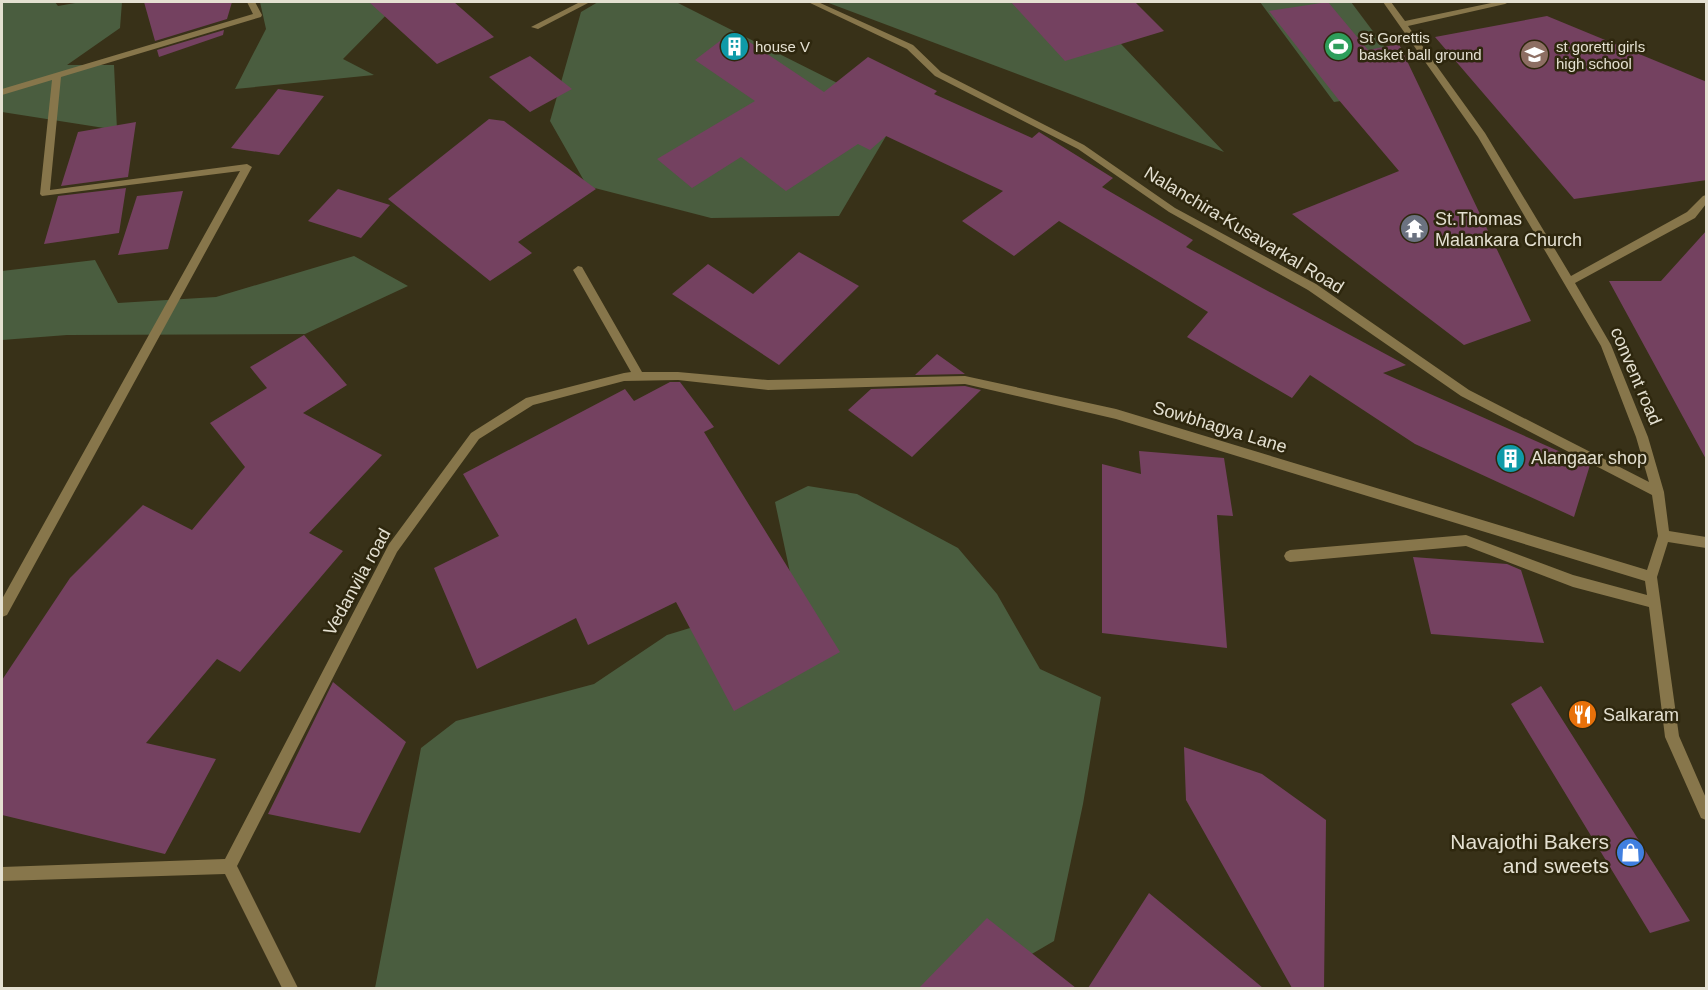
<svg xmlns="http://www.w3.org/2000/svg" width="1708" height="990" viewBox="0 0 1708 990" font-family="Arial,sans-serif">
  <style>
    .green { fill: #4a5d3f }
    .building { fill: #744160 }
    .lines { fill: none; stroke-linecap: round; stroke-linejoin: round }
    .minor { fill: #87764b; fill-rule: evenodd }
    .labels { text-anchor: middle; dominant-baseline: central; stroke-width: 5; stroke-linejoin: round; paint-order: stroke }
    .far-poi-label { font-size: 15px; fill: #e4e0d1; stroke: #2e270e; text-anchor: start }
    .poi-label { font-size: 18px; fill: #e4e0d1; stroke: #2e270e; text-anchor: start }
    .street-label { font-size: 18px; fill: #e4e0d1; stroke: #2e270e }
    .near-poi-label { font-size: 21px; fill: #e4e0d1; stroke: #2e270e; text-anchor: end }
  </style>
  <rect width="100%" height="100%" fill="#383118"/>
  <path class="green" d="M2,2h53l3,4 23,-4h41l-2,26 -53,37h47l3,65 -115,-18z
    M260,2h139l-56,57 31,16 -139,14 31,-60z
    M598,2h78l223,112 -60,102 -128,2 -124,-32 -37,-65 31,-109z
    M826,2h255l143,150z
    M1260,2h91l66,88 -83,12z
    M354,256l54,30 -103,48 -238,1 -65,5v-69l93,-11 23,43 98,-6z
    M808,486l49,8 101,54 39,46 43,75 61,28 -18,107 -29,137 -80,47h-599l46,-240 35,-27 138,-37 73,-49 128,-39 -20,-94z"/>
  <path class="building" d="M144,2h88l-5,17 -72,22z
    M369,2h85l40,35 -57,27z
    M1011,2h124l29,29 -99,30z
    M1328,2l40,48 31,-6 132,277 -67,24 -172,-131 107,-43 -61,-72 -69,-88z
    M1547,16l160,66v98l-133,19 -139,-162z
    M224,30l-1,5 -64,22 -2,-7z
    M733,31l91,61 44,-35 69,34 -3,3 98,44 7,-6 74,46 -11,9 91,53 -7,7 220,118 -23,8 207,92 -16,52 -159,-73 -105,-69 -18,23 -105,-61 21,-25 -149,-91 -45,35 -52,-35 41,-30 -117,-55 -16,14 -12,-6 -72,47 -45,-34 -49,31 -35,-29 98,-58 -60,-41z
    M530,56l42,33 -42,23 -41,-35z
    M278,89l46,7 -45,59 -48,-7z
    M489,119l15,2 92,68 -78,53 14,11 -42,28 -102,-82z
    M136,122l-8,55 -67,9 17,-54z
    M126,188l-7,45 -75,11 14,-48z
    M338,189l52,16 -29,33 -53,-17z
    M183,191l-15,58 -50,6 19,-59z
    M1707,230v231l-98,-180h52z
    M799,252l60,34 -80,79 -107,-71 36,-30 45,30z
    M304,335l43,50 -44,28 79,42 -73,78 34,18 -103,121 -23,-13 -71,84 70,16 -51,95 -163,-39v-135l68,-102 73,-73 49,25 53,-63 -35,-44 57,-35 -17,-21z
    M937,354l28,20 -50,1z
    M670,382h10l34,45 -10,5 136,220 -106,59 -58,-109 -88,43 -12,-27 -99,51 -43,-101 65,-32 -36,-62 162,-85 9,12z
    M965,386l16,4 -69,67 -64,-47 23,-21z
    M1139,451l85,7 9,58 -16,-1 10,133 -125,-15v-169l39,10z
    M1413,557l94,7 14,6 23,73 -113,-9z
    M333,682l73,60 -46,91 -92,-19z
    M1541,686l149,235 -40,12 -139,-229z
    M1184,747l78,27 64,46 -2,168h-32l-106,-188z
    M1149,893l114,95h-175z
    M987,918l89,70h-157z"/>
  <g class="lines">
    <path class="minor" d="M247,2h8l7,13 -1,2 -200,60 -11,113 197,-26 5,3 -245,448 -5,2v-18l238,-428 -198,25 -2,-2 12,-114 -50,15v-6l251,-75z
      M580,2h10l-52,27 -7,-2z
      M808,2h10l95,43 28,27 143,73 91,63 141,76 153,106 180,92 -13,-45 -35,-91 -123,-209 -95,-135h8l14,19 91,-19h13l-4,2 -97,22 77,107 86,143 116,-64 16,-16 3,-1v9l-11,14 -120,65 36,62 37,92 16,55 5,39 37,6v11l-38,-6 -11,35 22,159 27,62v22l-5,-2 -36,-81 -16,-130 -76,-20 -107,-41 -176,16 -4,-2 -2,-4 2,-4 4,-2 176,-15 107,40 74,20 -2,-14 -529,-162 -151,-35 -197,6 -90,-10 -54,1 -91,24 -54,34 -82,113 -160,314 61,122h-16l-57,-114 -223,7v-14l223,-8 164,-315 82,-111 55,-35 98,-25 7,-1 -58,-102 5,-4 4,1 60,105h36l90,8 197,-4 151,33 531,161 11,-34 -6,-41 -191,-99 -153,-106 -139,-78 -91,-63 -143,-73 -28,-27z"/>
  </g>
  <defs>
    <symbol id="building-disc" viewBox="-11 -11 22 22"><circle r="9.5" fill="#0f9aa8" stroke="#2e270e"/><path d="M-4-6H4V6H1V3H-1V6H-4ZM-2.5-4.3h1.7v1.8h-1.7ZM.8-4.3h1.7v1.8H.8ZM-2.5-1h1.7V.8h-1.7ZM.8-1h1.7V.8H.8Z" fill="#fff"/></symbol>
    <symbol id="stadium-disc" viewBox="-11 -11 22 22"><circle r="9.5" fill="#2e9e5b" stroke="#2e270e"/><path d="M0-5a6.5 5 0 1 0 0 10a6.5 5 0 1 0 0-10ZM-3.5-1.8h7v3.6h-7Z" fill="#fff"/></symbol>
    <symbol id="school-disc" viewBox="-11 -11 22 22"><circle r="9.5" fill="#8d6e63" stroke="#2e270e"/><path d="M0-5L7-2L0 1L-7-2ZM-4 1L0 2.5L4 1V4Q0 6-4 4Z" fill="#fff"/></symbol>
    <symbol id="temple-disc" viewBox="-11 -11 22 22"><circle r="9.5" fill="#6b7280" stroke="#2e270e"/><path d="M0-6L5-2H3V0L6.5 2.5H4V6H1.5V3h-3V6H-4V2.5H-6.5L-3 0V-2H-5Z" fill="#fff"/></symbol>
    <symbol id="restaurant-disc" viewBox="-11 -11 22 22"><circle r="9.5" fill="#e8710a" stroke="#2e270e"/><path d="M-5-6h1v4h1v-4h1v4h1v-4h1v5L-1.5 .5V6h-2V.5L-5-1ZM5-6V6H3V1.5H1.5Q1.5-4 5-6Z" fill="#fff"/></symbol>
    <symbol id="shop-disc" viewBox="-11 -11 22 22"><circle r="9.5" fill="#3f7fe0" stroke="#2e270e"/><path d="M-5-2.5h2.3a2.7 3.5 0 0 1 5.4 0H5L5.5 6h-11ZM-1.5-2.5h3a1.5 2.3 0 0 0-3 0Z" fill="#fff"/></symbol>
  </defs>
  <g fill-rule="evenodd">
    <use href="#building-disc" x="718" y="30" width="33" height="33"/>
    <use href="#stadium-disc" x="1322" y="30" width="33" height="33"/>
    <use href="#school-disc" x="1518" y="38" width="33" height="33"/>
    <use href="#temple-disc" x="1398" y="212" width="33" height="33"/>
    <use href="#building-disc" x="1494" y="442" width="33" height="33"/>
    <use href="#restaurant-disc" x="1566" y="698" width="33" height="33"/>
    <use href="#shop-disc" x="1614" y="836" width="33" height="33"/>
  </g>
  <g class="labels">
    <g class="far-poi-label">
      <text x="1359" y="37">St Gorettis<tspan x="1359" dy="17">basket ball ground</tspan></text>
      <text x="755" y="46">house V</text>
      <text x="1556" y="46">st goretti girls<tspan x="1556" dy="17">high school</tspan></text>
    </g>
    <g class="poi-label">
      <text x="1435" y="219">St.Thomas<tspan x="1435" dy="21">Malankara Church</tspan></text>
      <text x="1531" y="458">Alangaar shop</text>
      <text x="1603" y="715">Salkaram</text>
    </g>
    <g class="street-label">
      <text transform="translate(1244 230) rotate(31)">Nalanchira-Kusavarkal Road</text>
      <text transform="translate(1636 376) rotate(67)">convent road</text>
      <text transform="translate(1220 427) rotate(17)">Sowbhagya Lane</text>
      <text transform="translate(357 582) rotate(-61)">Vedanvila road</text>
    </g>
    <g class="near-poi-label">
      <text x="1609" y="841">Navajothi Bakers<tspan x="1609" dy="24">and sweets</tspan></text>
    </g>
  </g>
  <rect width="1708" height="990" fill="none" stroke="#e4e0d1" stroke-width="6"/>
</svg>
